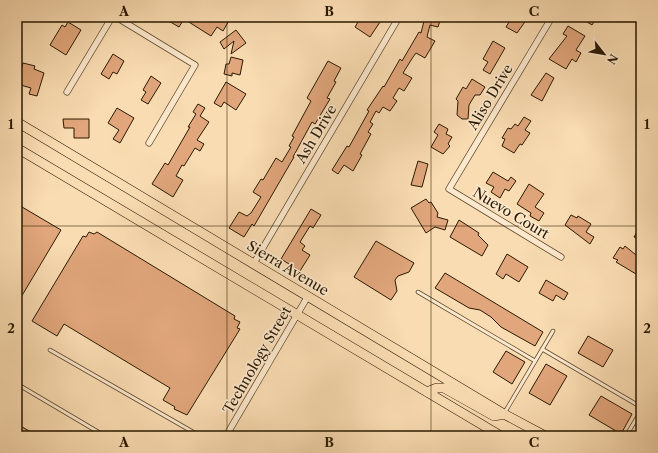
<svg xmlns="http://www.w3.org/2000/svg" width="658" height="453" viewBox="0 0 658 453" font-family="'Libre Caslon Text',serif">
  <style>
    .building { fill: #e1a67b; stroke: #2a1901 }
    .lines { fill: none; stroke-linecap: round; stroke-linejoin: round }
    .service-casing { stroke: #5e4a2d; stroke-width: 4.5 }
    .minor-casing { stroke: #5e4a2d; stroke-width: 7 }
    .primary-casing { stroke: #2a1901; stroke-width: 10 }
    .service { stroke: #fce8cd; stroke-width: 3 }
    .minor { stroke: #fce8cd; stroke-width: 5.5 }
    .primary { stroke: #fadcb2; stroke-width: 9 }
    .grid { fill: none; stroke: #2a1901; stroke-width: 1; stroke-opacity: 0.55 }
    .labels { text-anchor: middle; dominant-baseline: central; stroke-width: 3.5; stroke-linejoin: round; paint-order: stroke }
    .street-label { font-size: 14px; fill: #2a1901; stroke: #fce8cd }
    .neatline { fill: none; stroke: #2a1901; stroke-width: 1.5 }
    .grid-label { font-size: 13px; text-anchor: middle; font-weight: bold; fill: #2a1901 }
  </style>
  <rect width="100%" height="100%" fill="#fadcb2"/>
  <filter id="stains"><feTurbulence type="fractalNoise" baseFrequency=".005" numOctaves="4"/><feColorMatrix values="0 0 0 0 .2 0 0 0 0 .09 0 0 0 0 .02 0 0 0 .5 -.17"/></filter>
  <radialGradient id="worn" r=".72"><stop offset=".6" stop-color="#630" stop-opacity="0"/><stop offset="1" stop-color="#630" stop-opacity=".3"/></radialGradient>
  <path class="building" d="M162,17h69l-8,14 -6,-4 -6,9 -27,-17 -5,8z
    M361,17h10l9,5 -10,15 -15,-10z
    M425,17h16l-3,10 -8,-2 -3,12 8,4 -10,17 -9,-5 -3,4 -10,16 9,5 -8,13 -5,-3 -6,10 4,3 -7,10 -7,-4 -4,6 -3,-2 -6,11 3,2 -5,8 3,2 -11,20 2,1 -9,16 -9,-6 -6,9 -6,-4 15,-24 2,1 20,-36 -2,-1 16,-24 1,1 16,-28 2,2 17,-29 2,1z
    M512,17h12l3,2 -10,14 -11,-6z
    M579,17h18l-5,8z
    M68,22l13,8 -15,25 -16,-10 12,-20 3,2z
    M568,26l17,10 -9,14 5,3 -5,9 -4,-3 -6,10 -17,-10 18,-23 -4,-2z
    M236,30l10,13 -15,11 3,-13 -10,8 -4,-7z
    M493,41l12,7 -15,26 -7,-4 5,-8 -5,-3z
    M113,54l11,7 -7,13 -4,-2 -4,7 -8,-5z
    M231,57l12,3 -3,15 -8,-2v3l-8,-2 2,-10h3z
    M328,61l13,7 -7,13 2,1 -9,16 3,1 -15,25 -3,-2 -19,35h1l-40,69 -2,-2 -8,13 -15,-9 10,-16 8,4 4,-3 10,-16 -8,-5 8,-13 2,1 13,-22 6,4 9,-15 -2,-1 5,-9 -2,-1 19,-35 -4,-3z
    M23,63l12,3 -1,3 10,4 -7,23 -8,-2 2,-6 -14,-4z
    M546,73l8,5 -12,23 -11,-6z
    M151,76l10,7 -13,21 -7,-4 5,-8 -3,-2z
    M472,79l13,8 -5,8h-5l-6,10 -1,14h-6l-5,-4 1,-14 -2,-2 7,-12 3,2z
    M226,82l20,12 -10,16 -12,-8 -3,5 -7,-4z
    M198,104l7,4 -5,8 9,6 -12,18 7,4 -4,7 -5,-3 -11,18 -2,-1 -6,11 7,4 -10,17 -21,-13 13,-21 3,2 22,-38h-2l8,-13 -3,-2z
    M117,108l17,10 -14,25 -7,-4 6,-9 -11,-7z
    M524,117l7,4 -6,9 5,3 -8,12 -2,-1 -6,9 -12,-7 3,-7 -3,-1 6,-10 3,1 4,-5 3,2z
    M63,119h26v19h-15v-10h-10z
    M439,124l9,5 -2,5 6,3 -4,7 2,2 -7,8 -12,-7 7,-12 -4,-3z
    M418,161l10,3 -6,23 -11,-2z
    M493,172l15,9 3,-4 5,4 -7,10 -4,-2 -5,9 -9,-6 3,-5 -8,-4z
    M529,184l15,10 -9,13 9,6 -5,8 -9,-5 1,-3 -14,-9z
    M426,199l3,4 2,-1 7,11 -1,4 11,3 -3,10 -10,-3 -9,6 -15,-25z
    M17,204l44,26 -44,74z
    M311,209l10,6 -8,13 -3,-2 -10,16 5,4 -3,4 8,5 -10,16 -19,-12z
    M571,215l6,3 1,-2 13,8 -5,8 8,5 -4,7 -25,-19z
    M459,220l20,13 -1,2 10,10 -6,11 -32,-19z
    M641,225v16l-7,-4z
    M89,232l5,2 3,-2 138,84 -1,3 6,3 -3,6 3,1 -53,86 -13,-6 1,-2 -12,-7 7,-12 -106,-64 -7,12 -25,-15 51,-85 3,1z
    M376,241l38,22 -5,9 -11,4 -3,4 2,11 -6,9 -37,-23z
    M625,246l16,13v18l-25,-15 2,-2 -5,-2 7,-11 3,2z
    M507,254l21,13 -9,15 -13,-8 -3,5 -7,-5z
    M445,273l98,59 -8,14 -34,-19 -10,-10 -11,-7 -11,-2 -34,-20z
    M546,280l22,13 -4,7 -8,-5 -3,6 -14,-8z
    M588,336l25,14 -10,17 -25,-14z
    M506,351l19,11 -13,22 -19,-12z
    M546,364l21,12 -17,29 -21,-12z
    M601,396l31,18 -11,20 -32,-19z
    M17,424l21,12h-21z"/>
  <g class="lines">
    <defs>
      <path id="service" d="M418,292l117,69
        M542,349l99,58
        M50,350l150,86
        M17,384l88,52
        M505,412l48,-81
        M626,436l15,-25
        M640,436l1,-1"/>
      <path id="minor" d="M116,17l79,48 -46,78
        M552,17l-103,172 112,68
        M67,92l45,-75
        M254,263l145,-246
        M226,436l82,-140"/>
      <path id="primary" d="M17,122l487,292 41,22
        M17,148l484,288
        M427,392l10,-4h7l50,28 10,-2"/>
    </defs>
    <use href="#service" class="service-casing"/>
    <use href="#minor" class="minor-casing"/>
    <use href="#primary" class="primary-casing"/>
    <use href="#service" class="service"/>
    <use href="#minor" class="minor"/>
    <use href="#primary" class="primary"/>
  </g>
  <path class="grid" d="M227,17v419M431,17v419M17,226h624"/>
  <g class="labels">
    <g class="street-label">
      <text transform="translate(490 97) rotate(-59)">Aliso Drive</text>
      <text transform="translate(316 134) rotate(-59)">Ash Drive</text>
      <text transform="translate(511 213) rotate(31)">Nuevo Court</text>
      <text transform="translate(288 268) rotate(31)">Sierra Avenue</text>
      <text transform="translate(257 360) rotate(-60)">Technology Street</text>
    </g>
  </g>
  <rect width="658" height="453" fill="none" stroke="#fadcb2" stroke-width="44"/>
  <g transform="translate(604 54) rotate(121)" stroke="#fce8cd" stroke-width="3" paint-order="stroke">
  <path d="M0-3L7 15L0 10L-7 15Z" fill="#2a1901"/>
  <text y="-6" font-size="11" font-weight="bold" text-anchor="middle" fill="#2a1901">N</text>
  </g>
  <rect x="22" y="22" width="614" height="409" class="neatline"/>
  <g class="grid-label">
    <text x="124" y="16">A</text>
    <text x="329" y="16">B</text>
    <text x="534" y="16">C</text>
    <text x="11" y="129">1</text>
    <text x="647" y="129">1</text>
    <text x="11" y="333">2</text>
    <text x="647" y="333">2</text>
    <text x="124" y="447">A</text>
    <text x="329" y="447">B</text>
    <text x="534" y="447">C</text>
  </g>
  <rect width="100%" height="100%" filter="url(#stains)"/>
  <rect width="100%" height="100%" fill="url(#worn)"/>
</svg>
